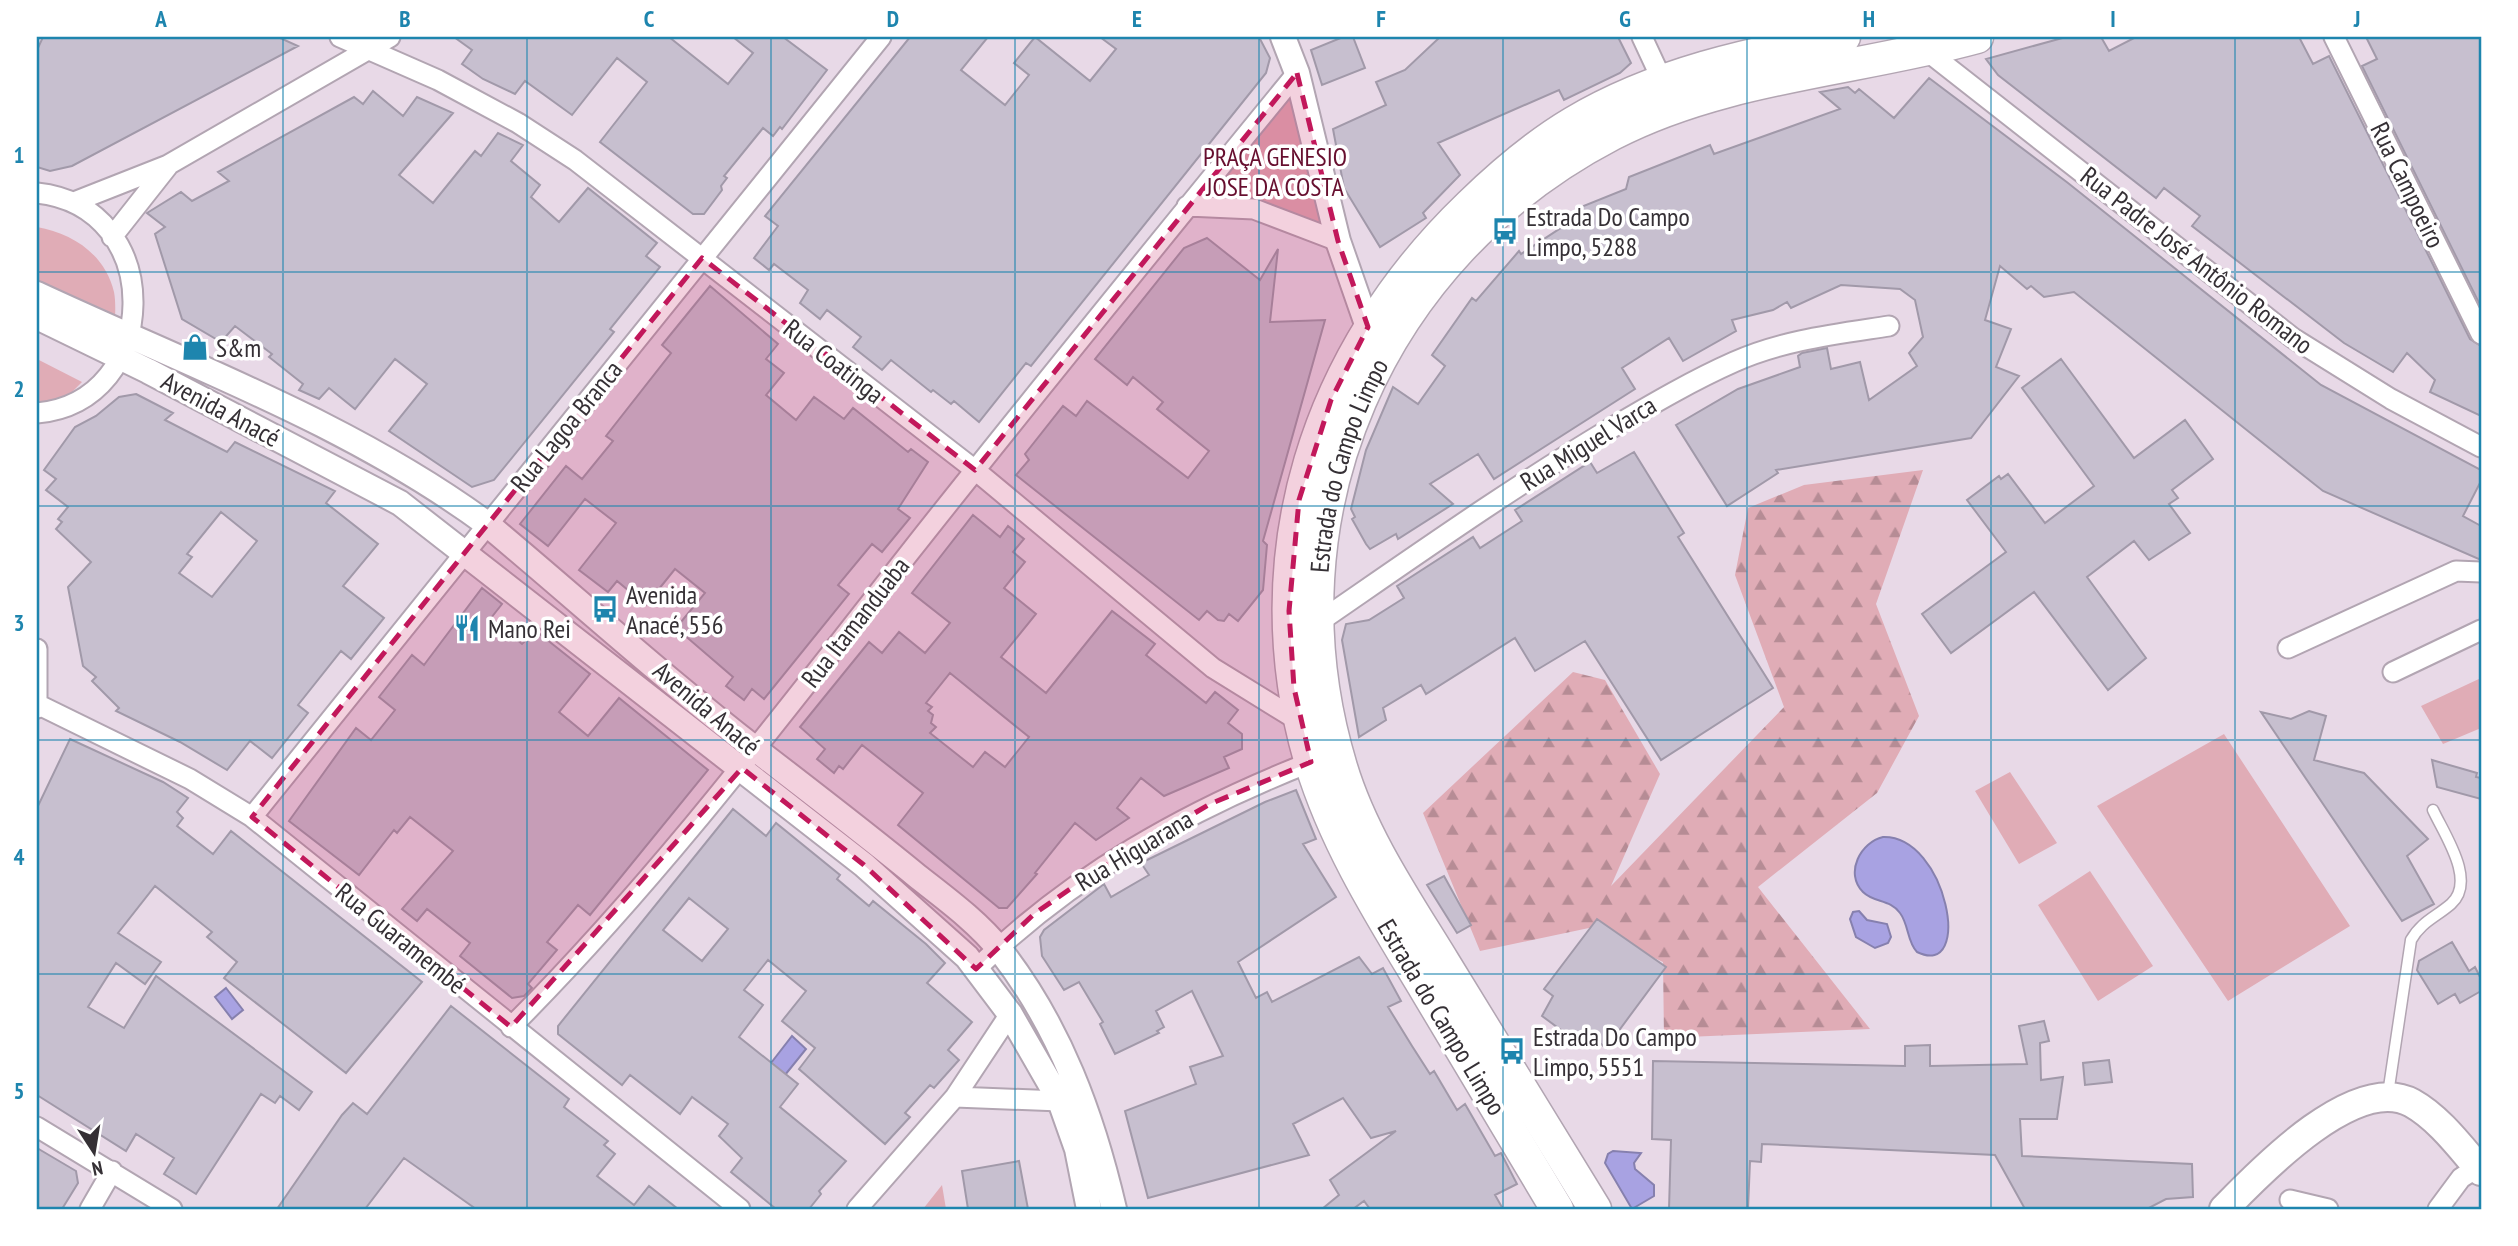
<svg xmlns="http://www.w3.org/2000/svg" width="2518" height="1246" viewBox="0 0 2518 1246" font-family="'PT Sans Narrow',sans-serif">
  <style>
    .forest { fill: url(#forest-firs) }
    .park { fill: #e0acb6 }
    .water { fill: #a8a2e2; stroke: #8680ae; stroke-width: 2 }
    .building { fill: #c7bfcf; stroke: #a199a9; stroke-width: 2; fill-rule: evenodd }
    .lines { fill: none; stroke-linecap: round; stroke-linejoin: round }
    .service-casing { stroke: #b2a5b2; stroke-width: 13 }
    .minor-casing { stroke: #b2a5b2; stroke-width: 23 }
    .tertiary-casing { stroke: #b2a5b2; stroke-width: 28 }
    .secondary-casing { stroke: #b2a5b2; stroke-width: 32 }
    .primary-casing { stroke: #b2a5b2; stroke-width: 35 }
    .service { stroke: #fff; stroke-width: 10 }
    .minor { stroke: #fff; stroke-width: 19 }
    .tertiary { stroke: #fff; stroke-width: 24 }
    .secondary { stroke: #fff; stroke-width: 28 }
    .primary { stroke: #fff; stroke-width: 32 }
    .marked { fill: #c2185b; fill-opacity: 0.2; stroke: #c2185b; stroke-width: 5; stroke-dasharray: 14 9; stroke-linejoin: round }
    .grid { fill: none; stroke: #1e85ae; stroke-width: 2; stroke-opacity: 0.55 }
    .labels { text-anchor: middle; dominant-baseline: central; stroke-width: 7; stroke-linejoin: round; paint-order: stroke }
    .park-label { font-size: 26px; fill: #670f2f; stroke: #fff }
    .street-label { font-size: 26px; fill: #353035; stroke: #fff }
    .poi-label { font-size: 26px; fill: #353035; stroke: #fff; text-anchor: start }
    .neatline { fill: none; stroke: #1e85ae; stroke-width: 2.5 }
    .grid-label { font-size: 23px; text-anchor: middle; font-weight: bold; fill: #1e85ae }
  </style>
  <defs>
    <pattern id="forest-firs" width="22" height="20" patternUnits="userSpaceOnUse" patternTransform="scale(1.75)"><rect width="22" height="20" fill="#e0acb6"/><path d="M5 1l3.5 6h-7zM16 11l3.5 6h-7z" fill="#b68c95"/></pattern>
  </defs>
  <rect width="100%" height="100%" fill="#e8d9e7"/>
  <path class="forest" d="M1923,470l-47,134 43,112 -42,77 -119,94 112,142 -206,9 -1,-76 -74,-34 -109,23 -57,-138 150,-141 32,8 55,94 -49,112 173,-179 -49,-132 13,-67 56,-23z"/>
  <path class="park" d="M1296,83l36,150 -126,-42z
    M37,227c35,6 68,27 77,65 2,10 1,23 1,34l-78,-37z
    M37,359l45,23 -13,13 -32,16z
    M2481,678v50l-38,16 -22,-38z
    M2224,734l126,192 -122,75 -131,-195z
    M2010,772l47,71 -38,21 -44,-73z
    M2090,871l63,95 -55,35 -60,-96z
    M942,1185l4,24h-24h1z"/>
  <path class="water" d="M1883,837c64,-2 91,143 34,115 -10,-10 -8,-27 -17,-39 -10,-14 -26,-10 -37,-21 -19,-19 -2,-50 20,-55z
    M1859,911l8,9 20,4 4,13 -3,6 -13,5 -19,-11 -6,-18 3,-7z
    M226,988l17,22 -11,9 -17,-22z
    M792,1036l14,13 -21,26 -14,-12z
    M1613,1151l28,2 -7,10 1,6 19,16v11l-22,13 -27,-46 3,-9z"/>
  <path class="building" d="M43,37h235l20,9 -226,120 -22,5 -13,-4v-117z
    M454,37h215l59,47 25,-31 -20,-16h50l44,33 -45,59 -2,-2 -7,9 -10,-8 -39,48 3,2 -6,8 1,4 -18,24h-11l-93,-72 47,-60 -30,-24 -45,57 -47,-34 -10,13 -32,-15 -21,-15 10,-14z
    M910,37h78l-27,33 44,35 24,-30 -15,-12 21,-26 55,44 26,-32 -16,-12h159l11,21 -4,15 -235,293 -5,-3 -47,59 -25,-21 -3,3 -18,-14 -2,2 -40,-32 -9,10 -29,-23 8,-10 -34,-27 -7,9 -20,-16 8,-13 -34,-26 -5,6 -15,-12 24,-32 -13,-10z
    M1343,37h10l12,31 -43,17 -11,-35z
    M1440,37h178l13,26 -11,10 -56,27 -5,-10 -121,53 22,32 -37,38 3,5 -46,29 -36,-59 -11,-59 53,-24 -10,-23 29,-12z
    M2066,37h35l8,14 27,-14h163l14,27 16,-8 141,283 11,7v70l-51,-24 5,-12 -28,-27 -14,19 -49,-29 -152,-117 8,-10 -36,-28 -8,10 -158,-123 -12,-16z
    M2366,37h115v270l-119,-241 15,-7z
    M1929,78l139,105 253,202 160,85v11l-18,35 18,10v34l-158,-69 -249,-199 -30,5 -13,-11 -4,3 -27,-23 -15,54 26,9 -15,38 23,9 -48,62 -195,32 2,3 -51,33 -51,-81 62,-36 62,-22 -2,-11 4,-3 25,-5 4,21 29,-7 9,38 48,-34 -8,-13 14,-16 -8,-37 -15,-11 -59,-4 -50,23 -4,-6 -14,8 -41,10 4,11 -53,30 -14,-23 -47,30 13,21 -141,90 -16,-25 -48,30 23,20 -55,35 -2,-5 -26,15 -4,-5 -14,-25 3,-2 -4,-8 15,-59 27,-63 25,17 27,-38 -13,-11 40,-57 4,3 43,-50 2,3 58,-38 -3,-7 50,-20 3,-12 81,-32 4,9 126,-45 -20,-17 28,-5 7,6 4,-4 35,29z
    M373,91l30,25 14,-19 36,16 -54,62 34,28 42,-52 6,5 17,-23 25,12 -12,16 29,24 -9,12 28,25 29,-34 69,55 -11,13 14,11 -50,62 4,3 -120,148 -22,7 -83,-56 38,-47 -32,-25 -40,50 -26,-21 -10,11 -20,-9 4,-6 -34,-27 3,-3 -37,-28 -14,16 -39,-23 -27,-85 10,-7 -18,-14 34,-21 11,9 37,-20 -11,-9 136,-75 9,7z
    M1207,238l53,42 18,-31 -8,73 55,-2 -62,221 4,4 -4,45 -25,31 -9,-7 -5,7 -6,-1 -11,-9 -8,9 -183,-145 13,-15 -4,-6 38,-48 13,10 11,-15 101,77 21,-27 -52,-42 6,-7 -30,-25 -6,8 -32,-26 89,-111z
    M710,286l68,58 -12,15 18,14 -18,22 30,25 18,-23 30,22 9,-11 55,44 3,-3 17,13 -30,47 12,9 -28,34 -10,-8 -34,41 11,9 -85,105 -12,-10 -8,11 -18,-14 7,-9 -57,-49 29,-35 -30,-24 -29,36 -29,-24 -9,11 -29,-22 37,-47 -31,-24 -37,47 -28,-22 46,-58 16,13 31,-38 -7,-5 65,-83 -9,-8z
    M2061,359l73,99 51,-38 28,39 -41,31 6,8 -9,6 21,29 -41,27 -15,-19 -47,36 59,81 -38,32 -74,-98 -83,61 -29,-39 84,-62 -39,-52 32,-24 2,3 7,-5 37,49 49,-37 -72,-98z
    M136,394l37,19 -8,7 62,32 8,-10 100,49 -9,12 52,41 -35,42 41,32 -33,41 -10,-8 -43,54 10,8 -36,45 -22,-17 -23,29 -47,-28 -64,-31 3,-3 -27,-27 4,-4 -13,-11 -15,-79 23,-25 -35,-33 6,-7 -4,-3 10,-12 -22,-17 10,-11 -12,-9 31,-43 21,-11 23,-19zM221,512l36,29 -45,56 -33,-24 13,-16 -5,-3z
    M1634,452l50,81 -6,4 95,151 -112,72 -76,-119 -50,30 -20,-33 -89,56 -5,-9 -38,23 3,12 -27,17 -17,-97 4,-16 23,-4 35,-22 -7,-12 76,-49 7,11 42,-27 -7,-11 75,-48 7,11z
    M973,515l27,22 8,-11 16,13 -11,13 12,10 -21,26 32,26 -35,43 45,36 66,-82 43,33 -9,11 60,48 9,-11 23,18 -10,13 14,11v15l-18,8 5,11 -65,28 -23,-18 -24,30 12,10 -33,22 -21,-17 -40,50 2,1 -30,34h-8l-101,-83 25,-32 -61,-48 -19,24 -4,-3 -5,7 -17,-14 8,-10 -25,-22 69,-85 13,11 17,-21 26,21 25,-30 -38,-30zM950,673l79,64 -24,30 -20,-15 -12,15 -43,-34 6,-6 -5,-4 2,-8 -5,-4 4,-4 -6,-4z
    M482,588l20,16 -11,14 31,26 14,-13 54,43 -31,38 29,24 31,-38 89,72 -118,145 -12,-10 -31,37 10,8 -29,34 4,4 -8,8 -12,2 -52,-42 10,-13 -43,-34 -10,12 -15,-12 51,-58 -43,-34 -13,16 -3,-3 -35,45 -70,-54 67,-93 15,12 24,-30 -16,-13 33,-42 12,10 3,-4z
    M2309,711l17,5 -12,44 50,13 64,66 -21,17 27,48 -32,17 -141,-209 30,7z
    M70,739l93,43 25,16 -11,14 6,6 -6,8 36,28 18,-23 191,151 -76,91 -122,-95 13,-16 -30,-25 5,-5 -57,-46 -37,47 43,29 -16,22 -29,-21 -28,44 36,21 32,-52 156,116 -13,18 -19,-14 -5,7 -14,-9 -65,100 -32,-20 10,-16 -38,-24 -10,17 -89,-56v-287z
    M2432,760l45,13 -1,4 5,1v21l-44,-12z
    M1296,790l20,49 -13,5 33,53 -98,65 18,36 11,-6 5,10 87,-45 13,17 11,-6 18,33 -13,6 24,39 18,28 4,-3 23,39 8,-6 30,52 6,-3 16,31 -22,11 8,14h-133l-6,-8 -11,8h-31l17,-14 -9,-15 66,-49 -25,7 -28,-40 -50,26 16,31 -161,43 -23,-87 71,-27 -6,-17 33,-11 -31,-65 -36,20 8,16 -7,4 2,2 -44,21 -15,-30 3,-2 -24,-40 -15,8 -22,-34 -2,-19 4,-7 60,-46 7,13 38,-22 -8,-12 124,-61z
    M733,809l33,27 10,-13 64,52 -3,4 32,27 4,-5 53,43 19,19 -18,20 45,39 -24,28 11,10 -25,28 -4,-3 -25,28 5,4 -25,27 -86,-75 16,-21 -33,-27 24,-30 -38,-31 -24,30 19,15 -24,32 59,47 -18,23 66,54 -27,30 2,3 -12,15h-33l-45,-37 11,-14 -23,-22 9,-12 -36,-27 -12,17 -50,-39 -8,10 -64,-51v-8zM689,898l39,31 -26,32 -39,-31z
    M1444,876l27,49 -14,8 -30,-48z
    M1597,919l69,48 -60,81 -18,-14 -8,10 -38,-28 11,-20 -9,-7z
    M2452,942l17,29 6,-4 6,12v12l-21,12 -5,-9 -17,10 -21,-34 2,-9z
    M451,1006l118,93 -5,8 44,34 -4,4 11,9 -18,22 37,29 15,-19 29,23h-202l-72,-51 -39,51h-88l65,-94 11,-12 14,11z
    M2044,1021l5,20 -9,2 1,37 22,-3 -6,42h-37l2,37 170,8 1,33 -27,2 -19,10h-122l-30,-54 -233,-11 -1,18 -11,-1 -2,48h-79l2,-69 -19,-1 1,-78 252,5v-20l25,-1v21l97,-2 -8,-38z
    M2109,1060l3,22 -27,3 -2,-22z
    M37,1148l39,23 2,12 -16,26h-25z
    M1019,1161l9,48h-60l-6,-38z"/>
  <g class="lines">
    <defs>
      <path id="service" d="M2388,1094l23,-154c10,-18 25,-23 40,-36 26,-23 -7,-70 -18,-94"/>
      <path id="minor" d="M340,37l98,43 80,43 57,37 400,310 238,198 89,55
        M1642,37l20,43
        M2334,37l147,297
        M1927,51l366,287 98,61 90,48
        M37,193c131,14 125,209 0,220
        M74,202l94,-37 222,-128
        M1187,206l67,3 84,32
        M112,237l56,-71
        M1316,624c96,-66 192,-134 292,-194 41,-24 83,-49 126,-68 49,-22 103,-28 155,-36
        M2288,648l168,-77 25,1
        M37,649v59
        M2393,672l88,-42
        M37,704l153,75 62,38 488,392
        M252,817l629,-780
        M976,969c96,-94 210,-158 335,-207
        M511,1027c146,-146 272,-313 399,-475 127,-161 257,-320 387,-479
        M955,1097l105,4
        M37,1127l135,82
        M2290,1200l38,9
        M90,1209l22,-38
        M857,1209l98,-112 55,-83
        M2438,1209l23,-31 17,-11"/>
      <path id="tertiary" d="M1283,37l14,36 41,168 30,86
        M37,294c152,71 314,130 450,230 92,77 181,158 276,231 52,40 104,80 154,121 28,22 61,46 83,74 60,77 92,165 114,259
        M37,317l111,54 252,132 464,362 103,92 43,57 50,87 17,48 12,60"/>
      <path id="secondary" d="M2224,1209c35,-36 131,-137 188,-106 27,15 49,45 69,68"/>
      <g id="primary">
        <path d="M1557,1209c-43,-73 -87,-146 -131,-219 -44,-73 -90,-145 -115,-227 -61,-208 6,-411 159,-558 31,-30 66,-60 103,-82 82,-49 178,-70 271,-86"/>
        <path id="s1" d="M1595,1209c-50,-82 -100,-164 -151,-246 -38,-62 -82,-126 -103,-196 -77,-253 38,-512 271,-633 112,-58 245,-64 365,-97"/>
      </g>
    </defs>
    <use href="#service" class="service-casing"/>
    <use href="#minor" class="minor-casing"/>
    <use href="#tertiary" class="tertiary-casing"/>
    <use href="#secondary" class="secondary-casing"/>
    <use href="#primary" class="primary-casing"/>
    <use href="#service" class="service"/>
    <use href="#minor" class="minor"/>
    <use href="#tertiary" class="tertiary"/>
    <use href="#secondary" class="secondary"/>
    <use href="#primary" class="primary"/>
  </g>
  <path class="marked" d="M1297,73l41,168 30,86 -37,73 -32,100 -10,111 5,77 17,74 -101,42 -117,69 -59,41 -58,55 -112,-104 -122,-97 -231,259 -259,-210 450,-559 273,212z"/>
  <path class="grid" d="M283,37v1172M527,37v1172M771,37v1172M1015,37v1172M1259,37v1172M1503,37v1172M1747,37v1172M1991,37v1172M2235,37v1172M37,272h2444M37,506h2444M37,740h2444M37,974h2444"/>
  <defs>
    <symbol id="bus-bare" viewBox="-9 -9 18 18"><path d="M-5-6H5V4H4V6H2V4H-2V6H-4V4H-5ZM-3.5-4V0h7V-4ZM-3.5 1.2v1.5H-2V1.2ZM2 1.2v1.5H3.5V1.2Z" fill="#1e85ae" stroke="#fff" stroke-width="2.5" paint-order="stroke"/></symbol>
    <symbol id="shop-bare" viewBox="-9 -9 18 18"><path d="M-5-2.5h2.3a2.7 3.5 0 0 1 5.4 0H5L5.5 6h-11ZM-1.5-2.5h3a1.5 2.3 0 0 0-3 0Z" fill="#1e85ae" stroke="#fff" stroke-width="2.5" paint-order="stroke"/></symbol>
    <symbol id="restaurant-bare" viewBox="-9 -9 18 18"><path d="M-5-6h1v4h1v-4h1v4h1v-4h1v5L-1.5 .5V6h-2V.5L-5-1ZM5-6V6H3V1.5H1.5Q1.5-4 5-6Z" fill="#1e85ae" stroke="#fff" stroke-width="2.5" paint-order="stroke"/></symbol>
  </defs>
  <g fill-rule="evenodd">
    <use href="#bus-bare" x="1486" y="212" width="38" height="38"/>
    <use href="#shop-bare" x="176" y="328" width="38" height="38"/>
    <use href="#bus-bare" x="586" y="590" width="38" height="38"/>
    <use href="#restaurant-bare" x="448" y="609" width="38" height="38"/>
    <use href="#bus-bare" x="1493" y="1032" width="38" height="38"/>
  </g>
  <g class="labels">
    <g class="park-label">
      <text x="1275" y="156">PRAÇA GENESIO<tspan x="1275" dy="30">JOSE DA COSTA</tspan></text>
    </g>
    <g class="street-label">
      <text transform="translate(2408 185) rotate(64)">Rua Campoeiro</text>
      <text transform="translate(2197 260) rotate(38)">Rua Padre José Antônio Romano</text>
      <text transform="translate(834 361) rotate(38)">Rua Coatinga</text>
      <text transform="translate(221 409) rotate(28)">Avenida Anacé</text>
      <text transform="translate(566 426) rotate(-51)">Rua Lagoa Branca</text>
      <text transform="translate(1588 443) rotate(-32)">Rua Miguel Varca</text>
      <text stroke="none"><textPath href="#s1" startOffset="819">Estrada do Campo Limpo</textPath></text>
      <text transform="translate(855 622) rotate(-52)">Rua Itamanduaba</text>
      <text transform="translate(707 708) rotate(40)">Avenida Anacé</text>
      <text transform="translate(1134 850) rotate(-31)">Rua Higuarana</text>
      <text transform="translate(401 938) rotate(39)">Rua Guaramembé</text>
      <text transform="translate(1442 1017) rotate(59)">Estrada do Campo Limpo</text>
    </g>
    <g class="poi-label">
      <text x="1526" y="216">Estrada Do Campo<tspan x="1526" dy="30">Limpo, 5288</tspan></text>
      <text x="216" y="347">S&amp;m</text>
      <text x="626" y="594">Avenida<tspan x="626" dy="30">Anacé, 556</tspan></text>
      <text x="488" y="628">Mano Rei</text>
      <text x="1533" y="1036">Estrada Do Campo<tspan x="1533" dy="30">Limpo, 5551</tspan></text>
    </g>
  </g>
  <rect width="2518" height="1246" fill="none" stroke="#ffffff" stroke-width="77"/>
  <g transform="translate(94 1152) rotate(168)" stroke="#ffffff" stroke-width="5" paint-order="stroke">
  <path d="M0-5L12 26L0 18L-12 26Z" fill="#353035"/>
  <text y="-10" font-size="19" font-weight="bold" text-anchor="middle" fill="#353035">N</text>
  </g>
  <rect x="38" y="38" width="2442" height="1170" class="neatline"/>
  <g class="grid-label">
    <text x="161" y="27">A</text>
    <text x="405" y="27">B</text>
    <text x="649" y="27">C</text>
    <text x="893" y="27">D</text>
    <text x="1137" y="27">E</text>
    <text x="1381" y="27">F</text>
    <text x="1625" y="27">G</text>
    <text x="1869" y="27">H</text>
    <text x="2113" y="27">I</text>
    <text x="2357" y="27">J</text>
    <text x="19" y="163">1</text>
    <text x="19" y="397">2</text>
    <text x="19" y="631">3</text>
    <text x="19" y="865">4</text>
    <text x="19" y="1099">5</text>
  </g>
</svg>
